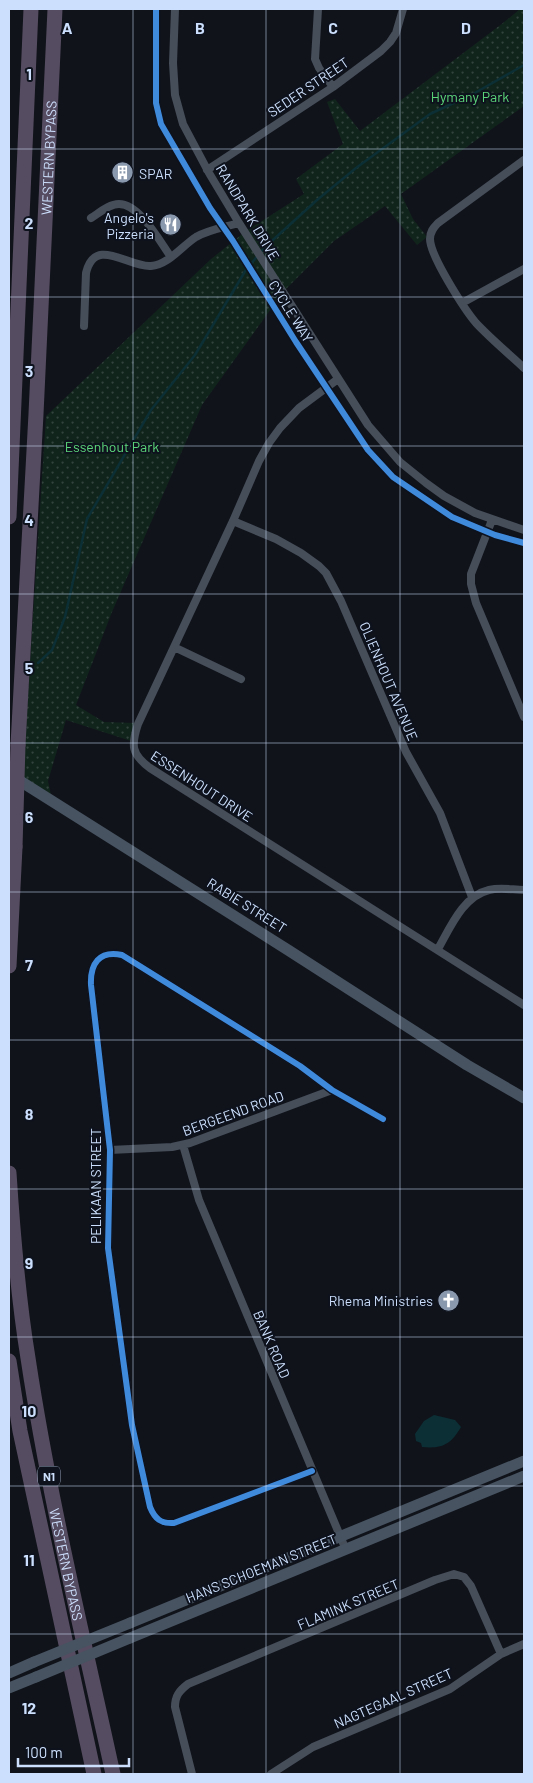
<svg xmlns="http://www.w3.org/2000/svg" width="533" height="1783" viewBox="0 0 533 1783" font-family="Barlow,sans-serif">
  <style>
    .park { fill: url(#park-dots) }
    .water { fill: #0b2f35 }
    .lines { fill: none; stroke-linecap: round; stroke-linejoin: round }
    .stream { stroke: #0b2f35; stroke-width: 2.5 }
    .street { stroke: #464e5a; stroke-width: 8 }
    .secondary { stroke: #475361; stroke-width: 11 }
    .highway { stroke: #564c61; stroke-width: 15 }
    .secondary-bridge { stroke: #475361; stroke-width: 11 }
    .highway-bridge { stroke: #564c61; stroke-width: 15 }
    .cycleway-casing { stroke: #0d121d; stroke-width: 9 }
    .cycleway { stroke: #408adc; stroke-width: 6 }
    .grid { fill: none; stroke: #ccdffc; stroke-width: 1; stroke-opacity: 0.55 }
    .labels { text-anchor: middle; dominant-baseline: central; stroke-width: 4; stroke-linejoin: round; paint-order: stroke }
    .shield { fill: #0d121d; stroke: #93a2b9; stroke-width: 1 }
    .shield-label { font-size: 12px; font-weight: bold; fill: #ccdffc }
    .street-label { font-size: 14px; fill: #ccdffc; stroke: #0d121d }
    .park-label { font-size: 14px; fill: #5dd77b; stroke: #0d121d }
    .poi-label { font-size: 14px; fill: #ccdffc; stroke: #0d121d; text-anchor: end }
    .grid-label { font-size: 16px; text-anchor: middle; font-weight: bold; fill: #ccdffc; stroke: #0d121d; stroke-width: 4; stroke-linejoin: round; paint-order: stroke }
  </style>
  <defs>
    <pattern id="park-dots" width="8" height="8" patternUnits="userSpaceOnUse" patternTransform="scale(1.25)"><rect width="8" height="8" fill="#10241b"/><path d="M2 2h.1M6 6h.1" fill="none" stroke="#32433d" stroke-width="1.8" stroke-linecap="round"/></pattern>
  </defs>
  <rect width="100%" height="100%" fill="#10131a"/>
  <path class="park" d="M520,9h4v97l-123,88 12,25 14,18 -10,8 -32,-39 -51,35 -51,51 -81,113 -90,207 -36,93 28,17 32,1 -5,18 -65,-21 -18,61 4,19 -30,-15 24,-369 165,-157 35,-28 58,-37 -8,-15 47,-35 -16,-42 8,-3 25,32 143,-108z"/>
  <path class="water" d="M434,1415l21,5 6,7c-10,17 -18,22 -39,20l-1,-4 -5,-2 -1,-7 9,-13z"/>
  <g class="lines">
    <path class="stream" d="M251,264l13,-16 53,-48 39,-32 74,-54 43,-20 51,-29
      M38,663l14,-13 13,-33 22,-98 64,-109 44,-55 52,-87"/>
    <path class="street" d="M175,9l-2,54 2,32 8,29 26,49 30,50 129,202 32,37 26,21 18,13 31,17 49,17
      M318,9l-3,50 4,9 14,19
      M524,160l-86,63c-5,5 -8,9 -8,16 0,17 35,71 46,84 15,16 32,30 48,45
      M207,170l126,-83 48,-36 9,-9 6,-9 7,-24
      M91,218c8,-5 18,-14 28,-14 21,0 41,38 52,53
      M462,303l62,-34
      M84,326l2,-53c9,-38 43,-5 65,-7 17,-1 31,-20 45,-29 12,-7 29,-10 43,-14
      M338,379l-39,29 -19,20 -11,15 -10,18 -26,60 -95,203c-7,21 -7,30 12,44l374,237
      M492,520l-21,54v10l5,19 48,114
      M233,521l43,18 25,14 18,13 7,7 15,28 65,151 34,61 32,84
      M174,647l67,32
      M438,949c12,-21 25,-53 51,-59 12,-3 24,0 35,0
      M183,1145l16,55 147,350
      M110,1150l62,-3 18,-4 142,-53
      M312,1471l-138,52c-13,1 -19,-4 -24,-16l-18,-82 -24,-177 2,-98 -19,-165c-1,-21 8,-35 31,-30l178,111 32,24 51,29
      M192,1774l-17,-67c0,-11 4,-16 13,-23l247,-104 19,-6 10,3 7,9 30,68
      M271,1774l42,-27 137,-58 51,-35 23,-10"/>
    <path class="secondary" d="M9,774l279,176 179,115 57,33
      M130,1623l394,-162
      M130,1638l394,-162
      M9,1673l25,-11
      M9,1688l27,-11"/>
    <g class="highway">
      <path d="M9,517l22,-508"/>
      <path id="s1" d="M18,745l18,-331 19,-405"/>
      <path d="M9,966l6,-119"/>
      <path id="s2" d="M9,1173c4,62 9,124 19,185 21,140 55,278 85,416"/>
      <path d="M9,1361l11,70 74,343"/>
    </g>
    <path class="secondary-bridge" d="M34,1662l96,-39
      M36,1677l94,-39"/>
    <path class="highway-bridge" d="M15,847l3,-102"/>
    <defs>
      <path id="cycleway" d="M156,9v94l5,21 49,84 23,33 63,101 72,108 25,27 59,40 43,18 29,8
        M312,1471l-138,52c-13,1 -19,-4 -24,-16l-18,-82 -24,-177 2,-98 -19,-165c-1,-21 8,-35 31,-30l178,111 32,24 51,29"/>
    </defs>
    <use href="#cycleway" class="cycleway-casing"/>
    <use href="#cycleway" class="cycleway"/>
  </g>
  <path class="grid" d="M133,9v1765M266,9v1765M400,9v1765M9,149h515M9,297h515M9,446h515M9,594h515M9,743h515M9,892h515M9,1040h515M9,1189h515M9,1337h515M9,1486h515M9,1634h515"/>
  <defs>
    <symbol id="building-disc" viewBox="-11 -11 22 22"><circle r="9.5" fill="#8a98ad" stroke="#0d121d"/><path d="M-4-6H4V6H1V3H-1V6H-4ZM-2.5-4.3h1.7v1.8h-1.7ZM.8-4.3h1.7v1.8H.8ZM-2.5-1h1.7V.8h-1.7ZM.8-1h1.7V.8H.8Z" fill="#fff"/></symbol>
    <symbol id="restaurant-disc" viewBox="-11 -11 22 22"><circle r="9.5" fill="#8a98ad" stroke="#0d121d"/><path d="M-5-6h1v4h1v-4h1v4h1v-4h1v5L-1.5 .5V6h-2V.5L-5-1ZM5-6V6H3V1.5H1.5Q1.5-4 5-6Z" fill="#fff"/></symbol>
    <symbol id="church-disc" viewBox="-11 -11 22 22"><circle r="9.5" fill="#8a98ad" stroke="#0d121d"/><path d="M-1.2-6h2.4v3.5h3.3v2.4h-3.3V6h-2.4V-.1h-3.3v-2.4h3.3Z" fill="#fff"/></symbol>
  </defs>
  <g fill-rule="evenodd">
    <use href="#building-disc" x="110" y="160" width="25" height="25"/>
    <use href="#restaurant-disc" x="158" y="212" width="25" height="25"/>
    <use href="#church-disc" x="436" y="1288" width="25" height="25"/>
  </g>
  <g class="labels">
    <rect class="shield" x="38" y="1466.5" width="22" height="19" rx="4"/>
    <g class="shield-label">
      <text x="49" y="1476">N1</text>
    </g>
    <g class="street-label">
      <text transform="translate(308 87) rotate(-34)">SEDER STREET</text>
      <text stroke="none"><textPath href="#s1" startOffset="588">WESTERN BYPASS</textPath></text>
      <text transform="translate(248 212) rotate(59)">RANDPARK DRIVE</text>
      <text transform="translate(291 311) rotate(58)">CYCLE WAY</text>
      <text transform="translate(389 681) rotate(67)">OLIENHOUT AVENUE</text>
      <text transform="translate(202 786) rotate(33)">ESSENHOUT DRIVE</text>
      <text transform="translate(247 905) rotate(32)">RABIE STREET</text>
      <text transform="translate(233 1113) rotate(-20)">BERGEEND ROAD</text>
      <text transform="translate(95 1186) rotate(-90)">PELIKAAN STREET</text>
      <text transform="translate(272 1344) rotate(67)">BANK ROAD</text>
      <text stroke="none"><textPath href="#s2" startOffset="396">WESTERN BYPASS</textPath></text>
      <text transform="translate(261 1568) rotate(-22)">HANS SCHOEMAN STREET</text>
      <text transform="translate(348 1604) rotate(-23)">FLAMINK STREET</text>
      <text transform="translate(393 1698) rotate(-24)">NAGTEGAAL STREET</text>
    </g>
    <g class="park-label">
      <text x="470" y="96">Hymany Park</text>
      <text x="112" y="446">Essenhout Park</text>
    </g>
    <g class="poi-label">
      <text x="139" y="173" text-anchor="start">SPAR</text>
      <text x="154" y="217">Angelo's<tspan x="154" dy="16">Pizzeria</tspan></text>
      <text x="433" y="1300">Rhema Ministries</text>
    </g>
  </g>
  <g class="grid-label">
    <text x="67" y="34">A</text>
    <text x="200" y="34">B</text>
    <text x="333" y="34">C</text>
    <text x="466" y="34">D</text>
    <text x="29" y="80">1</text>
    <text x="29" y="229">2</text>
    <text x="29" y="377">3</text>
    <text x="29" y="526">4</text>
    <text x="29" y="674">5</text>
    <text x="29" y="823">6</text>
    <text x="29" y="971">7</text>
    <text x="29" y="1120">8</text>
    <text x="29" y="1269">9</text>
    <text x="29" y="1417">10</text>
    <text x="29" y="1566">11</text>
    <text x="29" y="1714">12</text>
  </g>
  <rect width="533" height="1783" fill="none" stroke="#ccdffc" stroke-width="20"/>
  <path d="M18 1758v8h111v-8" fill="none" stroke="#ccdffc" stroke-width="2.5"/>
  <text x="25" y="1758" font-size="15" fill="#ccdffc" stroke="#0d121d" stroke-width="4" paint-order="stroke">100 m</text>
</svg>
